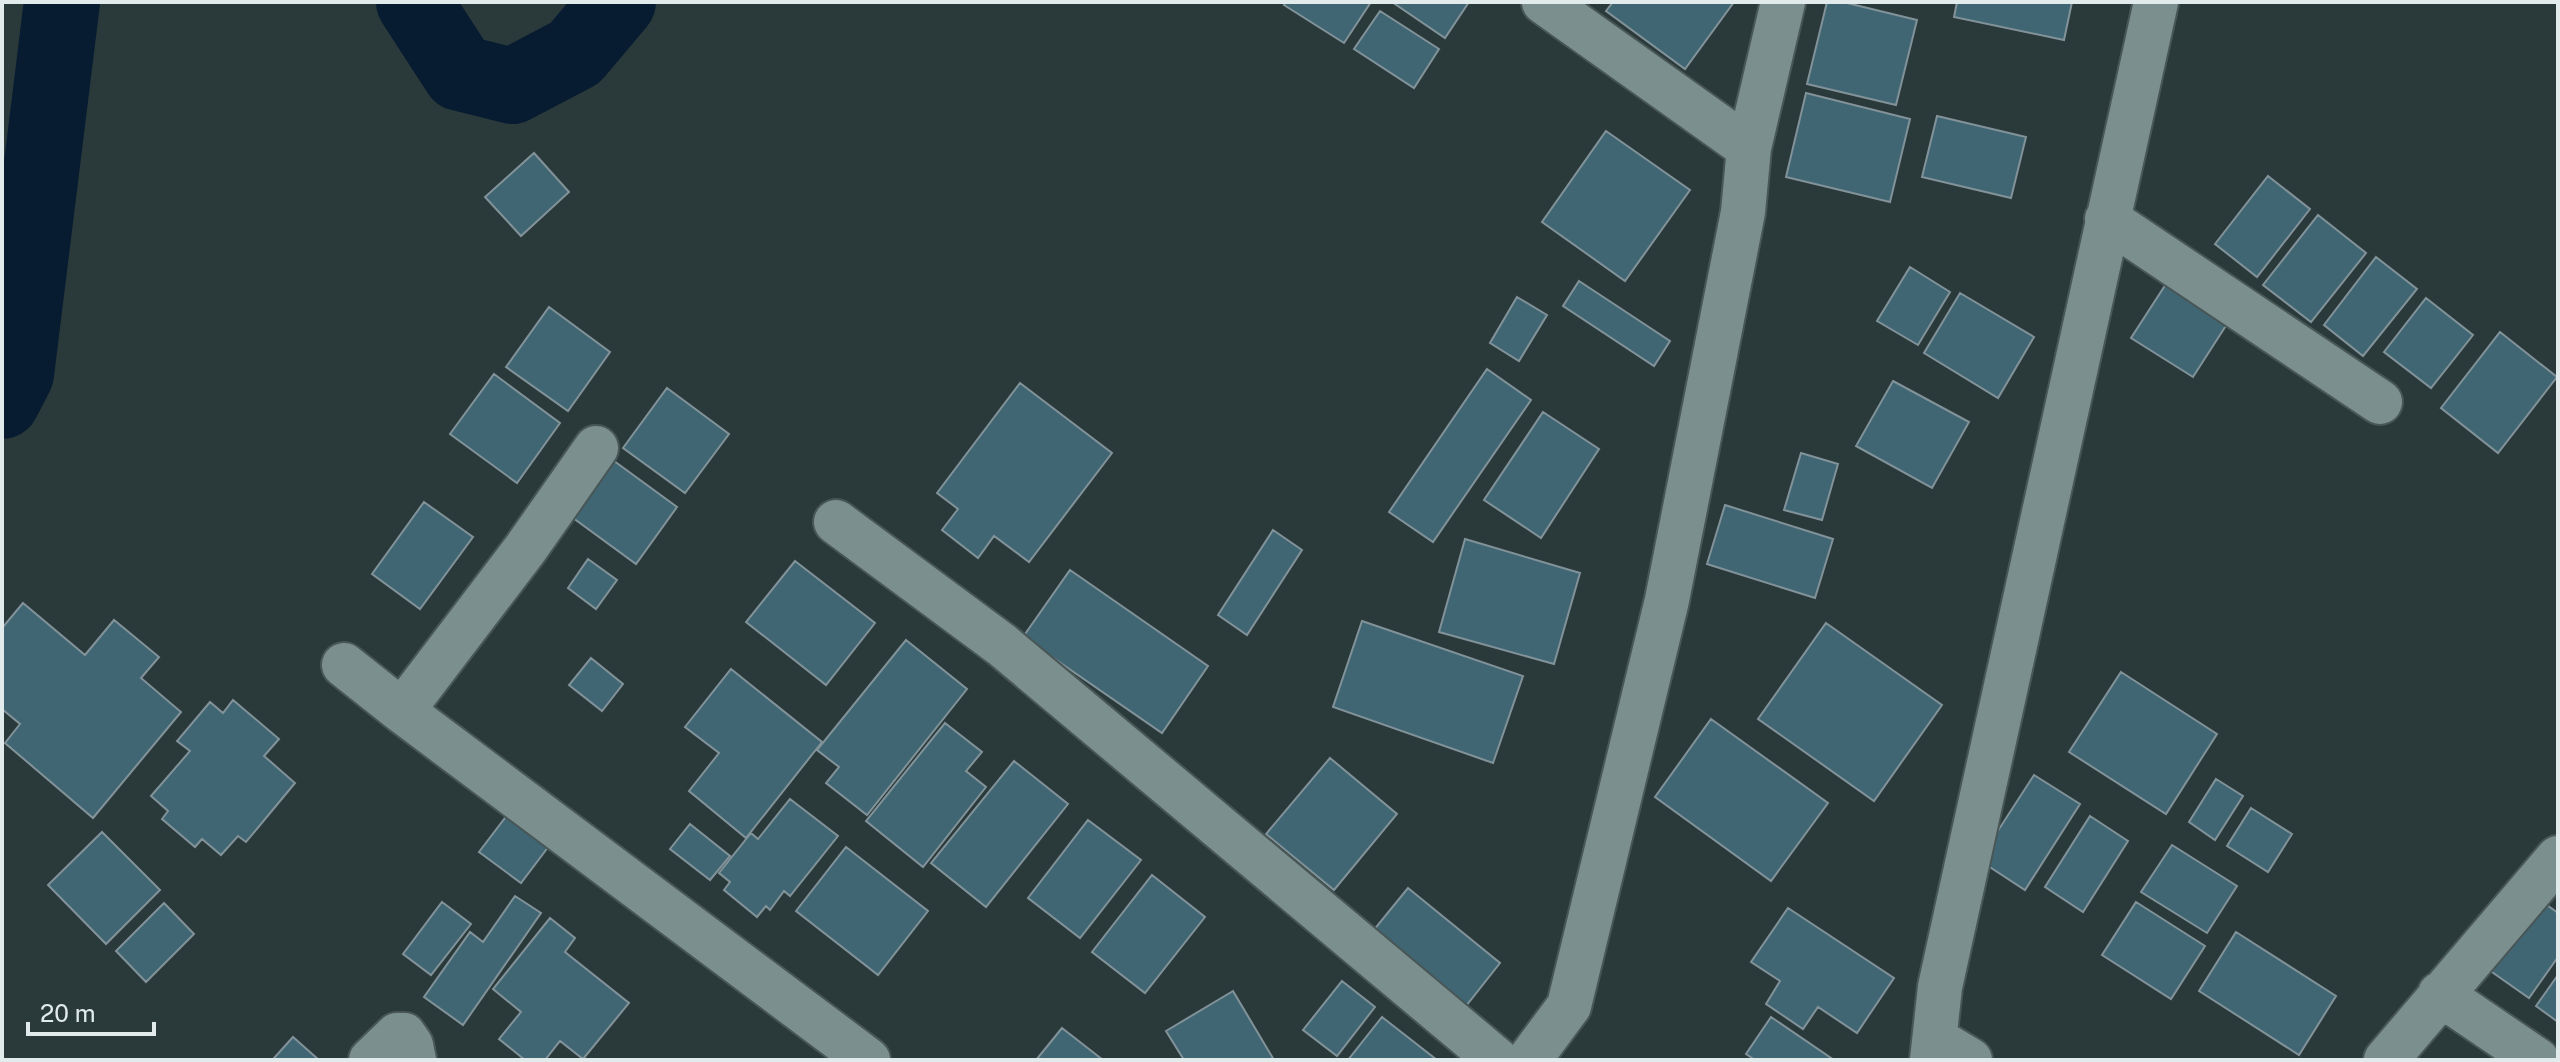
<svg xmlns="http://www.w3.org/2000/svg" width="2560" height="1062" viewBox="0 0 2560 1062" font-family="'Public Sans',sans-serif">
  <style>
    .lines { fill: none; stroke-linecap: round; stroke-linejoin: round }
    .river { stroke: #081c31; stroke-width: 76 }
    .building { fill: #406674; stroke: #829299; stroke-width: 2 }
    .minor-casing { stroke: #485656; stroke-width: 48 }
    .minor { stroke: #7c8f8f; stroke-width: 44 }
  </style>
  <rect width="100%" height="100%" fill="#2a3a3b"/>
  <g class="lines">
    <path class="river" d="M414,2l46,71 52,13 63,-33 43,-51
      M2,401l14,-27 46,-372"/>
  </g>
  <path class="building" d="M1286,2h85l-27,41 -60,-38z
    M1392,2h77l-24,36z
    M1613,2h121l-49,67 -79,-58z
    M1827,2h16l74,18 -21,85 -89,-21z
    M1957,2h115l-8,38 -110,-23z
    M1380,11l59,38 -25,39 -60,-39z
    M1806,93l104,26 -20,83 -104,-25z
    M1937,116l89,21 -15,61 -89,-21z
    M1606,131l84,59 -65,91 -83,-59z
    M534,153l35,39 -48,44 -36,-39z
    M2268,176l42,33 -53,68 -42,-33z
    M2318,215l48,38 -55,69 -48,-37z
    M2376,257l41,32 -54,67 -39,-31z
    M1910,267l40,25 -32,53 -41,-24z
    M1579,281l91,60 -16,25 -91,-60z
    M2166,284l61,40 -34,53 -62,-39z
    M1960,293l74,44 -36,61 -74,-45z
    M1517,297l30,18 -28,46 -29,-18z
    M2426,298l47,37 -42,53 -47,-36z
    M549,307l61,45 -42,59 -62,-44z
    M2500,332l57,45 -59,76 -57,-45z
    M1487,369l44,31 -98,142 -44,-30z
    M494,374l66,49 -43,60 -67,-49z
    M1893,381l76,41 -37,66 -76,-42z
    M1020,383l92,70 -83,109 -35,-26 -16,22 -36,-28 16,-21 -21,-16z
    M667,388l62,46 -44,59 -62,-45z
    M1543,412l56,37 -58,89 -57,-38z
    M1801,453l37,11 -16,56 -38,-10z
    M610,458l67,49 -41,57 -67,-49z
    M424,502l49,35 -53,72 -48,-35z
    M1725,505l108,34 -18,59 -108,-34z
    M1273,530l29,20 -55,85 -29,-20z
    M1465,539l115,34 -26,91 -115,-32z
    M588,559l29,21 -21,29 -28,-21z
    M795,561l80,62 -49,62 -80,-63z
    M1070,570l138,96 -46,67 -139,-96z
    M23,603l62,52 29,-35 45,37 -18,21 40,34 -88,106 -88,-75 15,-19 -18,-15v-81z
    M1362,621l161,55 -30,87 -160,-56z
    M1826,623l116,82 -68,96 -116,-82z
    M906,640l61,49 -100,126 -41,-32 13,-16 -22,-17z
    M591,658l32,26 -21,27 -33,-26z
    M731,669l91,73 -76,96 -57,-47 30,-38 -34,-26z
    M2121,672l96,62 -51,80 -97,-62z
    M233,700l46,39 -15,17 31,27 -49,59 -8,-6 -17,19 -19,-16 -7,8 -33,-28 6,-8 -17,-15 39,-45 -13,-10 33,-39 13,11z
    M1711,719l117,84 -57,78 -116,-84z
    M945,723l37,29 -16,19 20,16 -63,80 -57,-46z
    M1330,758l67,56 -63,76 -68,-56z
    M1014,761l54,43 -82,103 -55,-44z
    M2034,775l46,29 -55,86 -46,-30z
    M2216,779l27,17 -28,44 -26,-18z
    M790,799l48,37 -48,60 -6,-5 -14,19 -4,-4 -9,11 -33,-27 6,-8 -11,-9 32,-40 7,6z
    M2251,808l41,26 -24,38 -41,-26z
    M508,814l41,32 -28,37 -42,-31z
    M2090,816l38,25 -45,71 -38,-25z
    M1088,820l53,40 -61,78 -52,-40z
    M690,824l40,32 -20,24 -40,-31z
    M102,832l58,58 -54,54 -58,-59z
    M2172,845l65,41 -30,47 -66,-41z
    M846,847l82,64 -50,64 -82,-64z
    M1152,875l53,42 -60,76 -53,-41z
    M1408,888l92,75 -38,48 -94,-74z
    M2533,895l25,18v44l-29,41 -47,-33z
    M515,896l26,17 -78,112 -39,-28 46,-65 13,10z
    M442,902l29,22 -40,51 -28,-21z
    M2136,902l69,44 -34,53 -69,-44z
    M164,903l30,31 -48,48 -30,-31z
    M1788,908l106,70 -37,55 -39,-26 -15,22 -37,-25 14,-23 -29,-19z
    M550,918l25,20 -10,14 64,51 -46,56 -23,-18 -15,19h-20l-26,-21 22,-27 -28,-23z
    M2236,932l100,64 -37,59 -100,-64z
    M2558,975v47l-22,-16z
    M1342,981l33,26 -38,49 -34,-26z
    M1233,991l41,69h-90l-18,-29z
    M1382,1017l55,43h-89z
    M1771,1017l63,43h-79l-9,-6z
    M1062,1028l41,32h-67z
    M293,1037l26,23h-42l-3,-2z"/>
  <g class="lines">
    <defs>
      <path id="minor" d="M1749,148l34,-146
        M2107,219l273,183
        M836,522l166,123 495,415
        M344,665l58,46 466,349
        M402,711l124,-163 70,-100
        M2440,994l97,66
        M1935,1039l35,21
        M371,1060l26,-25h7l7,10 3,15
        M1529,1060l40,-54 98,-406 76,-388 6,-64 -205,-146
        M1932,1060l8,-73 216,-985
        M2386,1060l172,-202"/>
    </defs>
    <use href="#minor" class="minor-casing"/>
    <use href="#minor" class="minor"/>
  </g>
  <rect width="2560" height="1062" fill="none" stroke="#e1ebeb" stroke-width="8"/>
  <path d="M28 1022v12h126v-12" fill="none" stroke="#e1ebeb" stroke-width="4"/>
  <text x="40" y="1022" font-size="24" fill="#e1ebeb" stroke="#2a3a3b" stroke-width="6" paint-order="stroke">20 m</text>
</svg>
